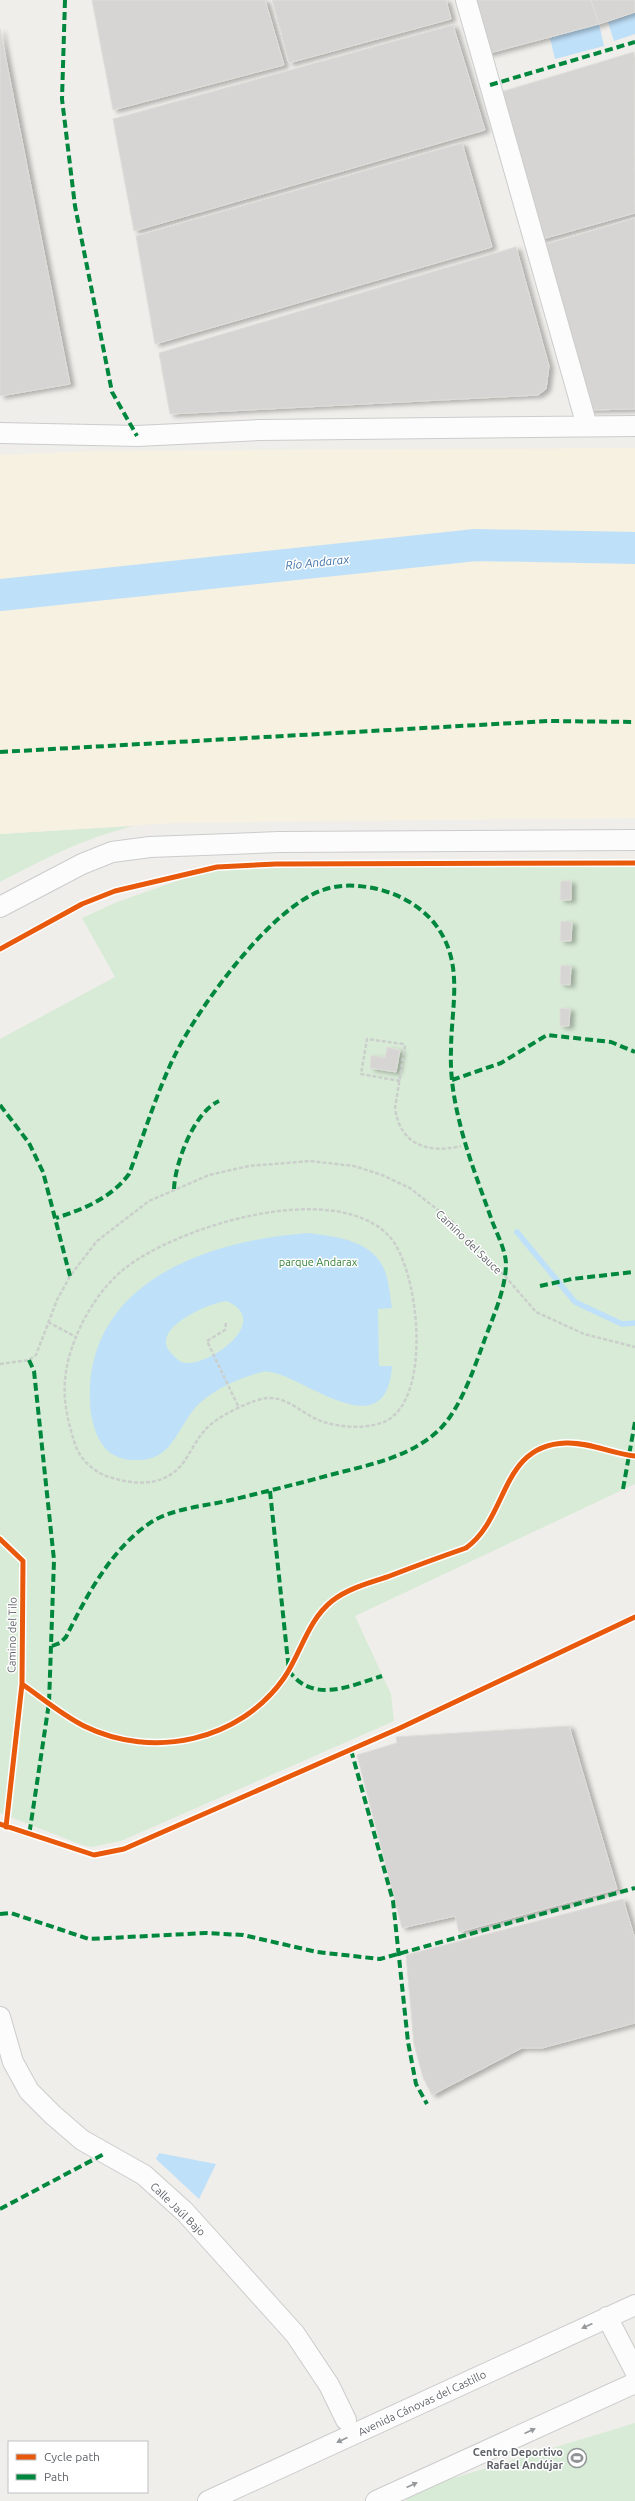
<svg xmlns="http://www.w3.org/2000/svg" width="635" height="2501" viewBox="0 0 635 2501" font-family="Ubuntu,sans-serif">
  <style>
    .green { fill: #d8ebd6 }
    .sand { fill: #f6f1e1 }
    .water { fill: #bfe0f9; fill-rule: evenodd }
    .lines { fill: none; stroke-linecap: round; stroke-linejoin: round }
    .stream { stroke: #bfe0f9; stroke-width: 5.5 }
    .river { stroke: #bfe0f9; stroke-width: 32 }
    .building { fill: #d6d5d3; stroke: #deddd9; filter: url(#shadow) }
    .minor-casing { stroke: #cbcccc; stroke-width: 22 }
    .path { stroke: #cacfcc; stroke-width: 2.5; stroke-dasharray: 4 2; stroke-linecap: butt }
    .minor { stroke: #fdfcfc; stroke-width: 20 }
    .quiet { stroke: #00873e; stroke-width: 4; stroke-dasharray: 8 4; stroke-linecap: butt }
    .cycleway-casing { stroke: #fff; stroke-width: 8 }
    .cycleway { stroke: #e8590c; stroke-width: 5 }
    .oneway { fill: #96999c }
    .labels { text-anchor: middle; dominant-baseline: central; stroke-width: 3; stroke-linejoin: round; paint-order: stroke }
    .street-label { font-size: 11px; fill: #5f6368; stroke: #fff }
    .park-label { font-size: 11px; fill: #348238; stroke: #fff }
    .poi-label { font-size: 11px; font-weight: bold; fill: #5f6368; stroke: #fff; text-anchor: end }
    .water-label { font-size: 12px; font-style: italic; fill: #4174aa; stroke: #fff }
  </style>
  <defs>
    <filter id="shadow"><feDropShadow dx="4.5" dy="2.5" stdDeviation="2" flood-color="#0004"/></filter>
  </defs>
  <rect width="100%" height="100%" fill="#efeeea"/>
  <path class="green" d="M133,826c-51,13 -87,32 -133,56v-48z
    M635,866v618l-280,132 36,78 3,27 -273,120 -30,6 -9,-2 -82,-32v-774l115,-62 -33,-59 35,-16 100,-35z
    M635,2423v78h-228l-3,-8z"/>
  <path class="sand" d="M635,448v370l-463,5 -172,11v-379l92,-4z"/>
  <path class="water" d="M635,13v21l-21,7 -6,-19z
    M599,24l5,22 -49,13 -5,-21z
    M308,1233c29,4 65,7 77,38 4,11 5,25 7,37l-14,1 1,57h13c-6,90 -101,-2 -130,6 -20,5 -46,16 -61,30 -23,20 -26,58 -62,58 -9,0 -16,0 -25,-5 -17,-9 -23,-34 -24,-52 -6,-122 120,-163 218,-170zM226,1301c47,19 -14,64 -40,62 -6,0 -11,-6 -15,-10 -23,-24 38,-50 55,-52z
    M159,2153l57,11 -17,35 -43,-40z"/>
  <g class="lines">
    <path class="stream" d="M517,1232l58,70 47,22 13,-1"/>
    <path class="river" d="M0,595l476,-50 159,3"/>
  </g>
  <path class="building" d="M92,0h173l19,65 -171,45z
    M272,0h174l5,19 -162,44z
    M473,0h118l8,24 -113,30z
    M591,0h44v12l-36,12z
    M453,25l32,105 -351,101 -21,-112z
    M0,29l70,355 -70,12z
    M634,52l1,161 -96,27 -38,-148z
    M462,143l30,104 -337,97 -19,-108z
    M635,218v191l-48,1 -47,-164z
    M516,247l33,119 -3,23 -8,6 -368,19 -11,-61z
    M561,881h10v19h-11z
    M561,921l11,1 -1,19h-11z
    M561,965l10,1 -1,19 -10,-1z
    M560,1008l10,1 -1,17h-9z
    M387,1047l13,3 -4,22 -26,-4 1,-13 14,3z
    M569,1726l48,163 -158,43 -4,-16 -53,12 -45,-173 40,-12 -1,-6z
    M623,1899l12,40v84l-93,25h-20l-90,47 -9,-18 -9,-33 -8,-89z"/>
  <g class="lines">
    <defs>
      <path id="minor" d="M466,0l121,426
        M0,433l137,3 122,-6 376,-4
        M0,907l82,-43 30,-12 38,-5 129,-5 356,-2
        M0,2017l13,45 16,29 24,24 29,25 62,35 41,37 110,122 34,51 17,35
        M607,2317l28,54
        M208,2501l427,-196
        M376,2501l259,-118"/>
    </defs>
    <use href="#minor" class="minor-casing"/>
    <path class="path" d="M400,1081l-39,-7 6,-35 36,5 2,2 -10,62c5,37 33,46 66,38
      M48,1322l28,15c-16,39 -14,67 -1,107 5,15 17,26 31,32 27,9 58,12 77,-13 8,-11 14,-25 24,-35 10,-11 40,-26 55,-29 24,-6 41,17 62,23 18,6 45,7 62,-1 47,-24 33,-153 3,-185 -55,-58 -211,-10 -265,33 -21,17 -38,43 -48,68
      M226,1323l-1,7 -18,11 32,67
      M0,1364l29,-4 7,-5 21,-55 13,-24 27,-35 52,-40 60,-26 40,-9 61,-5 44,5 28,9 28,13 43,34 29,34 22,19 32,37 48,22 51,13"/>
    <use href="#minor" class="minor"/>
    <path class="quiet" d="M65,0l-3,99 13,107 37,186 25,44
      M490,85l145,-43
      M0,752l549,-31 86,1
      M452,1080l49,-17 46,-28 64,7 24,10
      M0,1105l29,38 14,29 27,104
      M174,1189c1,-26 20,-77 45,-88
      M540,1286l32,-7 61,-7
      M29,1360l5,11 20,189 -5,143 -20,133
      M623,1489l12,-67
      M270,1491l19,180c24,33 61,15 93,5
      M52,1646l8,-3 6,-6c21,-42 46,-90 87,-116 22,-13 53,-15 78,-21 33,-8 66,-16 99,-25 38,-10 78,-17 108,-44 21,-20 34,-57 44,-84 9,-26 24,-56 24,-84 -1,-14 -9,-29 -14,-42 -11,-32 -24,-64 -32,-97 -6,-24 -10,-48 -9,-73 0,-45 14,-88 -16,-127 -15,-19 -38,-31 -62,-36 -16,-3 -34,-4 -50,2 -52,17 -126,119 -149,167 -18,37 -30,78 -45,117 -18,24 -45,35 -73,44
      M351,1750l42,151 15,141 8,42 11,20
      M0,1914l11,-1 78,26 117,-6 37,2 74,17 63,7 255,-71
      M0,2209l104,-55"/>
    <defs>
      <path id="cycleway" d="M0,949l82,-45 33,-13 102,-24 59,-3 359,-1
        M0,1539l23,22 -1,123c20,14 40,31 62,42 69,34 156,15 200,-48 17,-25 24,-58 48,-77 15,-12 36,-18 55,-24 26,-10 53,-20 79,-29 43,-31 34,-103 100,-105 24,-1 46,11 69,13
        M0,1824l94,31 30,-6 276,-121 235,-111
        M6,1827l16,-143"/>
    </defs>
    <use href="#cycleway" class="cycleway-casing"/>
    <use href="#cycleway" class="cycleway"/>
  </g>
  <defs><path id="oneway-solid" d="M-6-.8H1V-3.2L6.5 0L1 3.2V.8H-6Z"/></defs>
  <g class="oneway">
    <use href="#oneway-solid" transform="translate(587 2326) rotate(155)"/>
    <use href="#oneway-solid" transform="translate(530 2431) rotate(-24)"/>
    <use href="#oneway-solid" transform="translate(342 2440) rotate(155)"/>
    <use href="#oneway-solid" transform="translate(412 2485) rotate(-24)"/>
  </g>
  <defs>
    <symbol id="stadium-ring" viewBox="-11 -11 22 22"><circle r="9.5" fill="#fff" stroke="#919496" stroke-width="1.5"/><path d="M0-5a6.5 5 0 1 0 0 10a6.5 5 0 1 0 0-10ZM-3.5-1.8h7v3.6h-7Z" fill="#919496"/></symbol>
  </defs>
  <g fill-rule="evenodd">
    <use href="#stadium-ring" x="566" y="2447" width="22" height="22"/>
  </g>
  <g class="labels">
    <g class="street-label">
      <text transform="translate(469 1242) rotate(44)">Camino del Sauce</text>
      <text transform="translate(12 1635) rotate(-89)">Camino del Tilo</text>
      <text transform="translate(178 2209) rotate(44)">Calle Jaúl Bajo</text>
      <text transform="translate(422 2403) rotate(-25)">Avenida Cánovas del Castillo</text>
    </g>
    <g class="park-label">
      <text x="318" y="1262">parque Andarax</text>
    </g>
    <g class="poi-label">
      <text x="563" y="2452">Centro Deportivo<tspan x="563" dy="13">Rafael Andújar</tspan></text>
    </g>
    <g class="water-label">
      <text transform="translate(317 562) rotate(-6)">Río Andarax</text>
    </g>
  </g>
  <rect x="8" y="2441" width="140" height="52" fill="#ffffff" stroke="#bfc1c3"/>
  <rect x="16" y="2454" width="20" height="6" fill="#e8590c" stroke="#bfc1c3"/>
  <text x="44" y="2461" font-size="12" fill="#5f6368">Cycle path</text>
  <rect x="16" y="2474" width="20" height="6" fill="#00873e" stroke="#bfc1c3"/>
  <text x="44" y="2481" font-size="12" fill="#5f6368">Path</text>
</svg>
